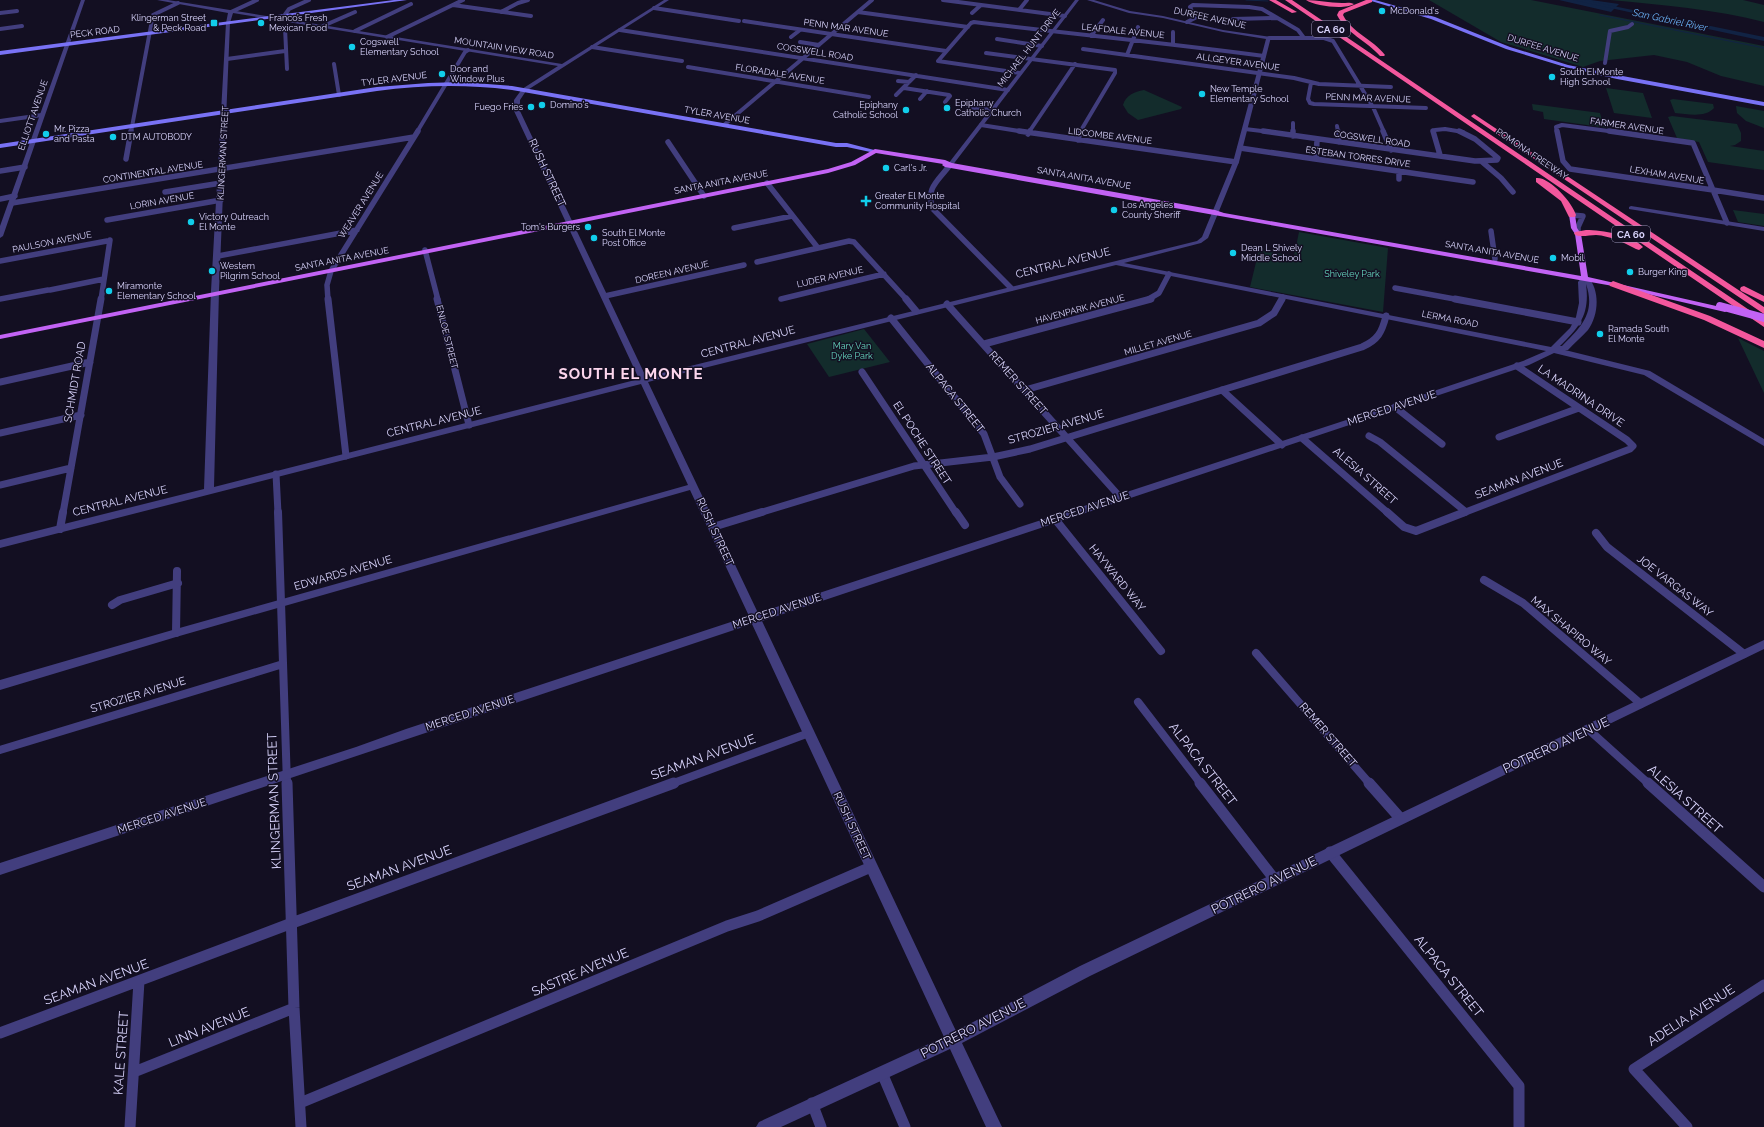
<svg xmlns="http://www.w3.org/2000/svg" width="1764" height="1127" viewBox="0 0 1764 1127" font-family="Raleway,sans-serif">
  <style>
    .green { fill: #132c2c }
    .water { fill: #112344 }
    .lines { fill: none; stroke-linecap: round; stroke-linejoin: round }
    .stream { stroke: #112344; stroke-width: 1 }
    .river { fill: #112344; fill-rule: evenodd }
    .minor-far4 { stroke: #423e7e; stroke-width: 4 }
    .minor-far3 { stroke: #423e7e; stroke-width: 5.5 }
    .minor-far2 { stroke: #423e7e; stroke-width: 7 }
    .minor-far1 { stroke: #423e7e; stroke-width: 8 }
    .minor { stroke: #423e7e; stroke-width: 11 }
    .tertiary { fill: #423e7e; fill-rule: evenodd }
    .secondary { fill: #7972f5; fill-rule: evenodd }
    .primary { fill: #c263f4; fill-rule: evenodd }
    .motorway { fill: #f3579d; fill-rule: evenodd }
    .primary-bridge { stroke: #c263f4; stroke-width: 8 }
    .poi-dot { fill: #11ceeb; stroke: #130f22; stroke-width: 1.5 }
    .labels { text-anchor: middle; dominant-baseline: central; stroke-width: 3; stroke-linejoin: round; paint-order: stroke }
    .far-poi-label { font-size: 9px; fill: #d9d4fc; stroke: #130f22; text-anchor: start }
    .far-street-label { font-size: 9px; fill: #d9d4fc; stroke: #130f22 }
    .far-park-label { font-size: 9px; fill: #65d7be; stroke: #130f22 }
    .far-water-label { font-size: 10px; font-style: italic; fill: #69b0f4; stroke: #130f22 }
    .shield { fill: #130f22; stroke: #9e99bb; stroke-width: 1 }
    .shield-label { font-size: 10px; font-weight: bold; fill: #d9d4fc }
    .street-label { font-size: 11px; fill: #d9d4fc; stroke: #130f22 }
    .near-street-label { font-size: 13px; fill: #d9d4fc; stroke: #130f22 }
    .district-label { font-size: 15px; font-weight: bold; letter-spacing: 1px; fill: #fcd6ed; stroke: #130f22 }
  </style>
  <rect width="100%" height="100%" fill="#130f22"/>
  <path class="green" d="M1429,0h102l233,46v40l-43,-10 -34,-14 -33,-7 -54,6 -17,6 -82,-25z
    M1610,0h133l21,5v17c-50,-13 -102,-17 -154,-22z
    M1606,88l37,5 9,25 -38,-5z
    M1144,90l38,17 -1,2 -43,11 -10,-7 -5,-8c3,-10 11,-13 21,-15z
    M1673,99l40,5 1,4c-9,10 -26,6 -39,5l-5,-13z
    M1532,104l68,9 2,7 4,1 2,7 -64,-9 -1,-7 -10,-2z
    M1736,106l28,5v17l-18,-7 -9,-8z
    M1672,116l65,8 4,9v8l-6,4 -5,1 34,5v19l-56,-8 -9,-20 -22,-4 -9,-21z
    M1733,210l31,4v12l-26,-4z
    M1299,232l89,16 -5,64 -133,-25 9,-37 35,6z
    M864,329l26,33 -61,15 -22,-33z
    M1738,338l26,13v42z"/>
  <path class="water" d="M1559,0h32l28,4 -8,8z"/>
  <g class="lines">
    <path class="stream" d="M1246,0l22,1
      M1600,15l164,33"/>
    <path class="river" d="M1573,0h11l180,37v4z"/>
    <path class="minor-far4" d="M943,0l122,16
      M453,5l78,11
      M654,8l85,13
      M1019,10l8,-10
      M231,12l26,-12
      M501,12l17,-9 10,-3
      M858,12l110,15
      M0,13l17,-2
      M972,13l9,-8
      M284,16l5,-7 20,-9
      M1233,19l44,-1
      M744,21l202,30
      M1187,22l8,-4 -5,-11 3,-2 56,2 13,2 36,21 6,8
      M323,26l32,-14
      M285,28l2,41
      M0,29l22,-3
      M620,30l388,60
      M355,31l56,-27
      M1173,32v12
      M1091,36l12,-16
      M387,37l76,-37
      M791,37l9,-7
      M1269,38h55l9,3 40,66 11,25
      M997,39l45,7
      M800,42l19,3
      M592,47l90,14
      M1083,49l211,29 25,6 72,3
      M986,53l129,17v3l-35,59
      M1127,55l11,-28
      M227,59l58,-8
      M938,61l33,-38 3,-1c97,12 193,21 290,34
      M938,61l82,12
      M1605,63l5,-32 18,-4 4,-3
      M334,64l5,31
      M688,67l181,30
      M898,81l11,1
      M1311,83l-3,16 2,4 4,1 112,4
      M904,88l45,7 1,1 -5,6
      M896,95l20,-20
      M920,99l7,-8
      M968,107l25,3
      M0,121l42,-6
      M1293,123v9
      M724,125l148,-125
      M981,125l44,7
      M1337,126l1,6
      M1245,129l25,3
      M131,132l22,-117 25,-12
      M417,132l48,-80 3,-2
      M1029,132l46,-68
      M1433,132l2,-2 10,-1 18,3
      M1557,132l-1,-5 6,-2 54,7"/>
    <path class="minor-far3" d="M1019,131l217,31
      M1263,131l212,30 22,-1 1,-2 -23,-19 -16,-8
      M1293,131v5
      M1338,131l1,11
      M1383,131l8,19
      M1433,131l7,24
      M1557,131l6,30 7,8 143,21
      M1609,131l84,12 20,47
      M1028,134l2,-3
      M1078,140l2,-9
      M668,142l36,54
      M1240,148l233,34
      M126,159l5,-28
      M1316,159l1,-19
      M1481,161l20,17 12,14
      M950,165c-12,16 -25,23 -17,44l78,79
      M0,171l25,-4
      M1399,171v8
      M767,183l51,65
      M1713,190l51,8
      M1713,190l14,33
      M165,192l56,-9
      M0,199l15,-3
      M12,203l402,-66
      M1572,215l11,1 -5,11v7
      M107,220l114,-20
      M734,228l58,-12
      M1491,231l4,28
      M425,250l13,50
      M218,256l139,-26
      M0,261l107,-20
      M757,262l92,-21 5,1 53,58
      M1395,288l65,12
      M50,290l54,-11
      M605,296l139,-31
      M0,299l48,-9
      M781,299l103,-25
      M101,300l9,-60
      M328,300l-1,-15 4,-14 87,-140
      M1147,300l12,-7 10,-19
      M1282,300l1,-3"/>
    <path class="minor-far2" d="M328,299l18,157
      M437,299l32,126
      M906,299l10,12
      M1455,299l123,23
      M947,304l174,194
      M891,318l93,116 16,43 20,27
      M984,344l167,-45
      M862,372l94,141
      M0,382l90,-20
      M1025,390l234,-67 15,-10 8,-14
      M1222,390l60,55
      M1395,407l47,37
      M0,433l81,-18
      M1369,436l11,6 86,70
      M1499,437l80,-29
      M1302,438l86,75
      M276,474l2,39
      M0,485l71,-17
      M63,513l38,-214
      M759,513l155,-47 79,-9 37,-8 332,-102c16,-7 20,-15 24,-31
      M1463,513l167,-64 3,-3 -6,-6 -110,-74"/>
    <path class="minor-far1" d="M278,512l9,272
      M956,512l9,13
      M1387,512l17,15 12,4 49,-19
      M1055,519l106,132
      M713,527l49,-15
      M60,529l3,-17
      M1596,533l11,14 137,107
      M1484,580l39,23 118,101
      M112,605l8,-5 58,-17
      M176,633l1,-62
      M1256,653l114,131
      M1138,702l63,82
      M1589,730l60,54
      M0,750l283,-86
      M671,784l138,-51"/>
    <path class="minor" d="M287,783l7,225 7,119
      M1200,783l75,97
      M1369,783l31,35
      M1648,783l116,104
      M1330,852l189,234v41
      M0,1033l292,-110 382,-140
      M134,1072l160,-64
      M882,1073l23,54
      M300,1103l427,-177 31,-10 113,-49
      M812,1103l9,24
      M130,1127l9,-146
      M1687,1127l-53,-58 130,-84"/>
    <path class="tertiary" d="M81,0h4l-82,236 -3,2v-12z
      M157,0h11l394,64 102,-64h5l-143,91 -6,9v11l126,266 551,-136 5,-4 31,-75 33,-123 -43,-7 -60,-14 -34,-5 -42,-13h7l36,11 33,5 60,14 48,7 -32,125 -31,76 -7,5 -77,20 427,84 19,-19 6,-11 3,-14 -1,-21 4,-5h6c12,13 11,38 0,53 -6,7 -14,13 -20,20h-3l85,21 114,68v7l-120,-71 -90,-22 -25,12 -767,256 194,410 124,-65 684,-326v9l-674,327 -128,67 40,84h-16l-36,-78 -169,78h-25l3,-5 185,-85 -192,-413 -752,251v-12l356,-116 50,-18 343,-113 -59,-126 -514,147 -176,53v-10l176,-51 512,-144 -47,-101 -641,164v-8l204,-51 7,-198 15,-268 2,-10zM233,13l325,53 -36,23 -8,11v11l125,268 -425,108 5,-196 11,-268zM1116,265l430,86 -23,10 -131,44 -634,208 -110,-231zM1586,284c10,29 -5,43 -24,62h-2c20,-19 30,-32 26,-62z
      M1075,0h4l-127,166h-4v-2z
      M1631,206l133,21v4l-135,-22v-2z"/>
    <path class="secondary" d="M394,0h13l-407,55v-4z
      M1368,0h7l60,17 75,30 58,18 49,10 147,27v4l-147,-27 -52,-12 -59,-18 -75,-30z
      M461,82l51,4 324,57h11l31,8 -3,2 -28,-6h-11l-324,-57c-45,-6 -90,-5 -135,1l-377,57v-4l377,-57 51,-4z"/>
    <path class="primary" d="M875,149l70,11 7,3 263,47 9,3 357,63 -6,-42 -4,-6 -2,-13 3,-2 3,2 2,13 4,6 7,43 137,31 4,2 -4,2 -112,-26 -668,-119 -3,-2 1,-1 -67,-11 -21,12 -27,8 -828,166v-4l828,-166 23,-7z"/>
    <path class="motorway" d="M1269,0h7l21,12 -5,1z
      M1285,0h7l472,320v7z
      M1306,0c12,0 23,3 36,3 4,0 8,-1 12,1 -9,6 -39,2 -48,-4z
      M1366,0h6v2l-28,11 -1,2c8,17 31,25 42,40l-1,1h-4c-13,-15 -34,-23 -43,-41l2,-4z
      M1474,114l290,193v7l-292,-197 -1,-1z
      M1536,178c13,-2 37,25 40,37l-1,2h-6l-8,-16 -25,-19z
      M1586,230c16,0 46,5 57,17l-4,3 -3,-1c-13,-7 -26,-13 -40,-14 -7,0 -17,3 -22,-1l1,-2z
      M1613,281l97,35 54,25v7l-60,-28 -94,-34 -1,-2z
      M1744,286l20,10v6l-23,-11 -1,-2 1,-2z"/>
    <path class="primary-bridge" d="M1720,306l44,12"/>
  </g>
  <g class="poi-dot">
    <circle cx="1382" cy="11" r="4"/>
    <rect x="210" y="19" width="8" height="8" rx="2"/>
    <circle cx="261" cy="23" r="4"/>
    <circle cx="352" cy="47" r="4"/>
    <circle cx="442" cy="74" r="4"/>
    <circle cx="1552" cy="77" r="4"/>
    <circle cx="1202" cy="94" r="4"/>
    <circle cx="542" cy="105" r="4"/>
    <circle cx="531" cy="107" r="4"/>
    <circle cx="947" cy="108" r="4"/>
    <circle cx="906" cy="110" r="4"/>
    <circle cx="46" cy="134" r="4"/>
    <circle cx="113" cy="137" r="4"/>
    <circle cx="886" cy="168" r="4"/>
    <path d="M864 195h4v4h4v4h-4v4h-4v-4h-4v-4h4z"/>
    <circle cx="1114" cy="210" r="4"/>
    <circle cx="191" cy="222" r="4"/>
    <circle cx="588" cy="227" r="4"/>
    <circle cx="594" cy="238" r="4"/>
    <circle cx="1233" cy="253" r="4"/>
    <circle cx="1553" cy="258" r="4"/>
    <circle cx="212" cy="271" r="4"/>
    <circle cx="1630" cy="272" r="4"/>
    <circle cx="109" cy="291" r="4"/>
    <circle cx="1600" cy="334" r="4"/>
  </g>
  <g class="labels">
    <g class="far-poi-label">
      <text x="1390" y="11">McDonald's</text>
      <text x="206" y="18" text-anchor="end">Klingerman Street<tspan x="206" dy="10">&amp; Peck Road</tspan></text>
      <text x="269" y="18">Franco’s Fresh<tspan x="269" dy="10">Mexican Food</tspan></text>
      <text x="360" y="42">Cogswell<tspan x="360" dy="10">Elementary School</tspan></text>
      <text x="450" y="69">Door and<tspan x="450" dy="10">Window Plus</tspan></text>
      <text x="1560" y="72">South El Monte<tspan x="1560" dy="10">High School</tspan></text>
      <text x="1210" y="89">New Temple<tspan x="1210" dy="10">Elementary School</tspan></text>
      <text x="955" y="103">Epiphany<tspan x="955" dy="10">Catholic Church</tspan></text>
      <text x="550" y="105">Domino's</text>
      <text x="898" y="105" text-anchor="end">Epiphany<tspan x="898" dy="10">Catholic School</tspan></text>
      <text x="523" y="107" text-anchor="end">Fuego Fries</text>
      <text x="54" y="129">Mr. Pizza<tspan x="54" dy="10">and Pasta</tspan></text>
      <text x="121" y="137">DTM AUTOBODY</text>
      <text x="894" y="168">Carl's Jr.</text>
      <text x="875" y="196">Greater El Monte<tspan x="875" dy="10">Community Hospital</tspan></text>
      <text x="1122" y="205">Los Angeles<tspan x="1122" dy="10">County Sheriff</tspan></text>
      <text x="199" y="217">Victory Outreach<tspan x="199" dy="10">El Monte</tspan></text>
      <text x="580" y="227" text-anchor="end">Tom's Burgers</text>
      <text x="602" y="233">South El Monte<tspan x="602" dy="10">Post Office</tspan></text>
      <text x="1241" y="248">Dean L Shively<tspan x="1241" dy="10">Middle School</tspan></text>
      <text x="1561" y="258">Mobil</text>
      <text x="220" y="266">Western<tspan x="220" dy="10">Pilgrim School</tspan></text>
      <text x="1638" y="272">Burger King</text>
      <text x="117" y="286">Miramonte<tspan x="117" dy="10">Elementary School</tspan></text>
      <text x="1608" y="329">Ramada South<tspan x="1608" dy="10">El Monte</tspan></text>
    </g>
    <g class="far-street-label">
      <text transform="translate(1210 18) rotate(12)">DURFEE AVENUE</text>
      <text transform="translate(846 28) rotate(8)">PENN MAR AVENUE</text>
      <text transform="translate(1123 31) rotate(6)">LEAFDALE AVENUE</text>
      <text transform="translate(95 32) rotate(-7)">PECK ROAD</text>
      <text transform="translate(504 48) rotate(9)">MOUNTAIN VIEW ROAD</text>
      <text transform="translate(1029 48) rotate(-52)">MICHAEL HUNT DRIVE</text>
      <text transform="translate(1543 48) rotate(17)">DURFEE AVENUE</text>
      <text transform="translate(815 52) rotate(9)">COGSWELL ROAD</text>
      <text transform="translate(1238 62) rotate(8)">ALLGEYER AVENUE</text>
      <text transform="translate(780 74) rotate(9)">FLORADALE AVENUE</text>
      <text transform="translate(394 79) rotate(-7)">TYLER AVENUE</text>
      <text transform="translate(1368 98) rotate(2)">PENN MAR AVENUE</text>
      <text transform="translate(33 115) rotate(-71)">ELLIOTT AVENUE</text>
      <text transform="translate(717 115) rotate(10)">TYLER AVENUE</text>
      <text transform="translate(1627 126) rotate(8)">FARMER AVENUE</text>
      <text transform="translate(1110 136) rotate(7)">LIDCOMBE AVENUE</text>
      <text transform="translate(1372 139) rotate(8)">COGSWELL ROAD</text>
      <text transform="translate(223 153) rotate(-87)">KLINGERMAN STREET</text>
      <text transform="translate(1532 154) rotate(34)">POMONA FREEWAY</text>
      <text transform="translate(1358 157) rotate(8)">ESTEBAN TORRES DRIVE</text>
      <text transform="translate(153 172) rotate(-9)">CONTINENTAL AVENUE</text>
      <text transform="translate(1667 175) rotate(9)">LEXHAM AVENUE</text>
      <text transform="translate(1084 178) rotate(10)">SANTA ANITA AVENUE</text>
      <text transform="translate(721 182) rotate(-11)">SANTA ANITA AVENUE</text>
      <text transform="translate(162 201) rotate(-10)">LORIN AVENUE</text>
      <text transform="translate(361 205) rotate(-58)">WEAVER AVENUE</text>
      <text transform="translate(52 242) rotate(-11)">PAULSON AVENUE</text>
      <text transform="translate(1492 252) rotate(10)">SANTA ANITA AVENUE</text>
      <text transform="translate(342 259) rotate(-11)">SANTA ANITA AVENUE</text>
      <text transform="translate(672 272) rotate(-13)">DOREEN AVENUE</text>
      <text transform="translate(830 277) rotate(-13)">LUDER AVENUE</text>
      <text transform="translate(1080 309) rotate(-15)">HAVENPARK AVENUE</text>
      <text transform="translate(1450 319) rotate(11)">LERMA ROAD</text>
      <text transform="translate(447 337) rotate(76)">ENLOE STREET</text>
      <text transform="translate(1158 343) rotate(-16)">MILLET AVENUE</text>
    </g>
    <g class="far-park-label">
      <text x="1352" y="274">Shiveley Park</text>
      <text x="852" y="346">Mary Van<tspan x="852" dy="10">Dyke Park</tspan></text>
    </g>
    <g class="far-water-label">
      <text transform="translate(1670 20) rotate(12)">San Gabriel River</text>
    </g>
    <g class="shield">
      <rect x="1312" y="21" width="38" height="16" rx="3"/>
      <rect x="1612" y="226" width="38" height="16" rx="3"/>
    </g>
    <g class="shield-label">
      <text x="1331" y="29">CA 60</text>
      <text x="1631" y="234">CA 60</text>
    </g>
    <g class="street-label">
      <text transform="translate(547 173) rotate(65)">RUSH STREET</text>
      <text transform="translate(1063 263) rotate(-14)">CENTRAL AVENUE</text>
      <text transform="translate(748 342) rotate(-15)">CENTRAL AVENUE</text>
      <text transform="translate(75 382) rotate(-80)">SCHMIDT ROAD</text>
      <text transform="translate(1018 383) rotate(48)">REMER STREET</text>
      <text transform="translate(1581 396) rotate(34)">LA MADRINA DRIVE</text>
      <text transform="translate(955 398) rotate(51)">ALPACA STREET</text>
      <text transform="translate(1392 408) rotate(-18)">MERCED AVENUE</text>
      <text transform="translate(434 422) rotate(-14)">CENTRAL AVENUE</text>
      <text transform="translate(1056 427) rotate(-16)">STROZIER AVENUE</text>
      <text transform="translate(922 443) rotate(57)">EL POCHE STREET</text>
      <text transform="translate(1365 476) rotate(41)">ALESIA STREET</text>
      <text transform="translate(1519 479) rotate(-21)">SEAMAN AVENUE</text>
      <text transform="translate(120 501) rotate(-14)">CENTRAL AVENUE</text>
      <text transform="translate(1085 509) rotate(-18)">MERCED AVENUE</text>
      <text transform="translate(715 532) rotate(65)">RUSH STREET</text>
      <text transform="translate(343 573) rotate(-16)">EDWARDS AVENUE</text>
      <text transform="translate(1117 578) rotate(51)">HAYWARD WAY</text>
      <text transform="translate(1675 586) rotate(38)">JOE VARGAS WAY</text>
      <text transform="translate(777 611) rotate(-18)">MERCED AVENUE</text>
      <text transform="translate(1571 631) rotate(40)">MAX SHAPIRO WAY</text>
      <text transform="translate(138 695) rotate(-17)">STROZIER AVENUE</text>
      <text transform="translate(470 713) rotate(-18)">MERCED AVENUE</text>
      <text transform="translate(1328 735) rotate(49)">REMER STREET</text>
      <text transform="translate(162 816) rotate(-18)">MERCED AVENUE</text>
      <text transform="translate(852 826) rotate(65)">RUSH STREET</text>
    </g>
    <g class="near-street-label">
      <text transform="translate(1556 745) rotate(-25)">POTRERO AVENUE</text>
      <text transform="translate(703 757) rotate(-20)">SEAMAN AVENUE</text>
      <text transform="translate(1203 764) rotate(52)">ALPACA STREET</text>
      <text transform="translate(1685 799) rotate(42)">ALESIA STREET</text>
      <text transform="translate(274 801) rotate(-92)">KLINGERMAN STREET</text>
      <text transform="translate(399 868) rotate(-20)">SEAMAN AVENUE</text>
      <text transform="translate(1264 885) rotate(-26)">POTRERO AVENUE</text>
      <text transform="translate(580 972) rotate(-23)">SASTRE AVENUE</text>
      <text transform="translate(1449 976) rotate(51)">ALPACA STREET</text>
      <text transform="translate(96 982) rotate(-20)">SEAMAN AVENUE</text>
      <text transform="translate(1691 1015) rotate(-33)">ADELIA AVENUE</text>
      <text transform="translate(209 1027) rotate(-22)">LINN AVENUE</text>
      <text transform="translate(973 1028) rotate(-27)">POTRERO AVENUE</text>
      <text transform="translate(121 1053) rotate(-86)">KALE STREET</text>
    </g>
    <g class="district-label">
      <text x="631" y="374">SOUTH EL MONTE</text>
    </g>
  </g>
</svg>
